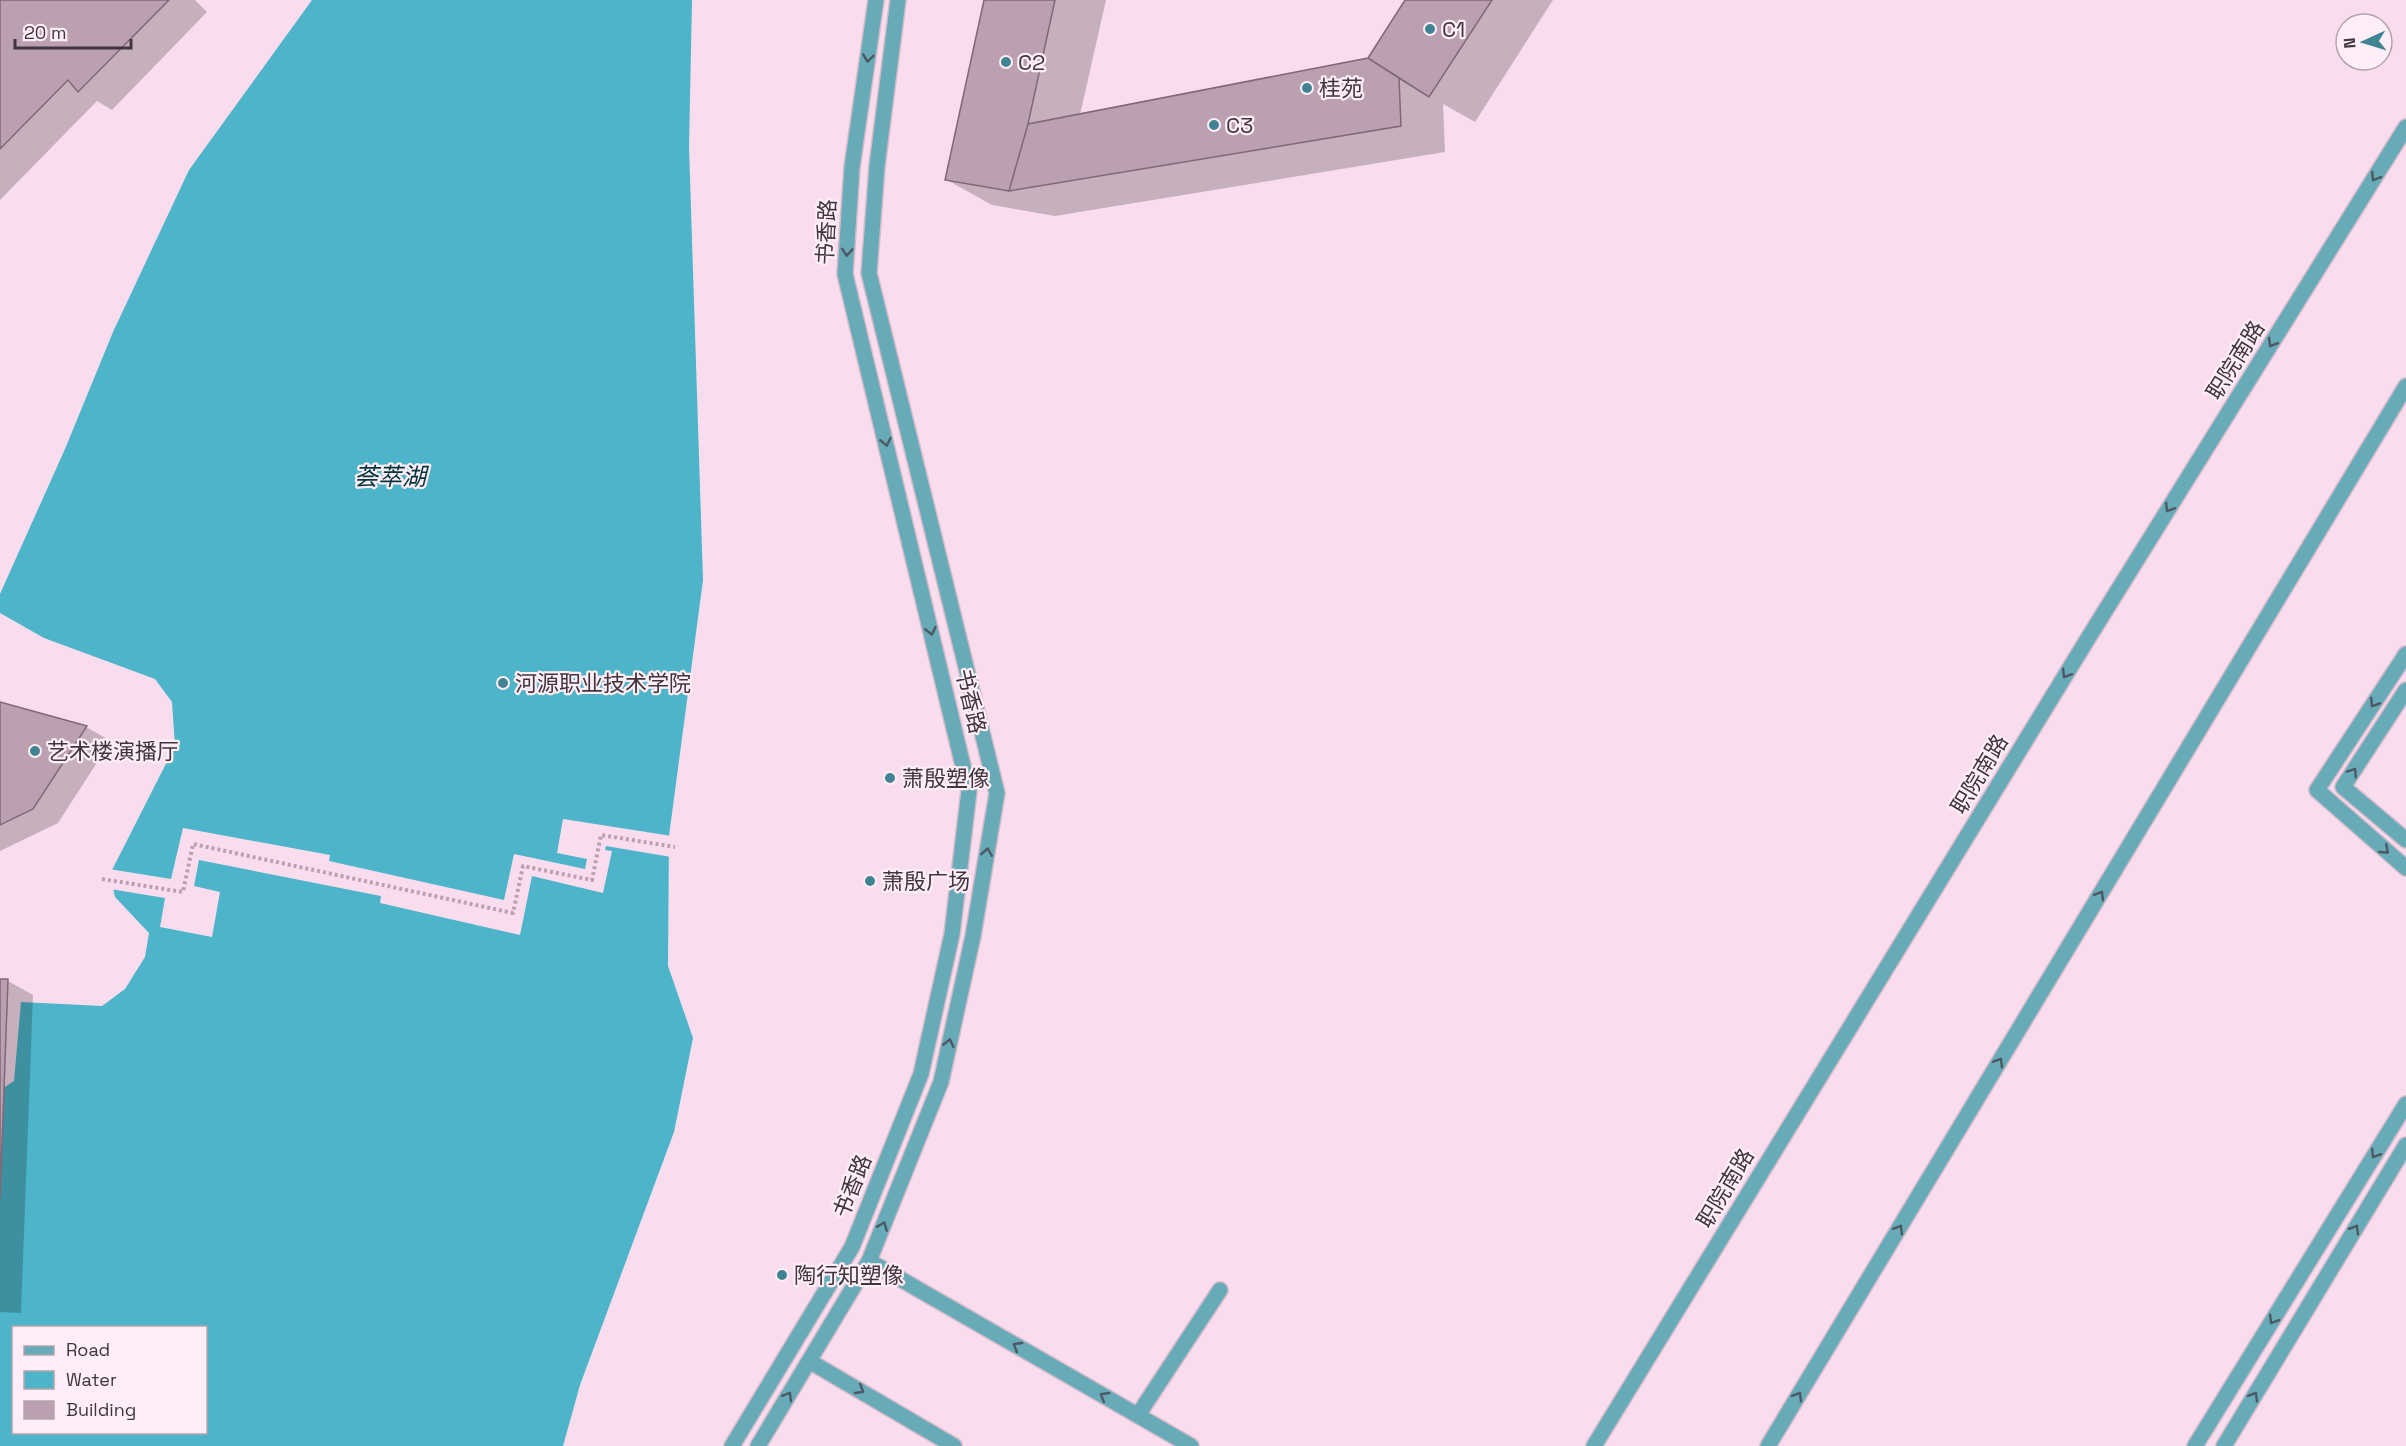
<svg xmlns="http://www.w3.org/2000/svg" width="2406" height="1446" viewBox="0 0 2406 1446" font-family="'Space Grotesk','Noto Sans SC',sans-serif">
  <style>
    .water { fill: #4db4c9; fill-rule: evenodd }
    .pier { fill: #f9ddee }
    .shadow { fill: #0003 }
    .building { fill: #baa0b0; stroke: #806877; stroke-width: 1.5 }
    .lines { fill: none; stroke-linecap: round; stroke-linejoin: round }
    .service-casing { stroke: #d4bbca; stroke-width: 18 }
    .minor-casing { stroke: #d4bbca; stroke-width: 18 }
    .tertiary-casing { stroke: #d4bbca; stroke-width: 18 }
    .path { stroke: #b8a2af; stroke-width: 4; stroke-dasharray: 3 3; stroke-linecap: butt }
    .service { stroke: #67abb9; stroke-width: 15 }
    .minor { stroke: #67abb9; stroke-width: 15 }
    .tertiary { stroke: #67abb9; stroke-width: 15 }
    .oneway { stroke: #4c5862 }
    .poi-dot { fill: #408493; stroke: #ffeef8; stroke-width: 2 }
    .labels { text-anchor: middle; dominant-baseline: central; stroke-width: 4.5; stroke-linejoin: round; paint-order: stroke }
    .poi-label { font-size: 22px; fill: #40353c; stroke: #ffeef8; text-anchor: start }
    .street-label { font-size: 22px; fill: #40353c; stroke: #ffeef8 }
    .water-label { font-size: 24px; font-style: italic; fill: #01343c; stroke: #ffeef8 }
  </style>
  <rect width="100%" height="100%" fill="#f9ddee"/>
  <path class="water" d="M312,0h380l-3,147 14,433 -34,256 -1,130 25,72 -19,94 -94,253 -17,61h-563v-356l14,-9 7,-79 81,4 23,-17 20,-32 4,-24 -34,-36 -5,-23 65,-128 -3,-44 -17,-23 -111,-41 -44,-25v-19l65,-145 48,-117 76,-162zM14,1328h192v104h-192z"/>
  <path class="pier" d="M563,819l109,17 -1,21 -65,-11 -1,4 7,1 -9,42 -71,-17 -12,59 -140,-32 1,-7 -182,-36 -5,26 26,6 -8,45 -52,-10 5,-29 -55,-9 -3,-15 2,-5 62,10 12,-51 147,27 -1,6 175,39 10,-46 71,15 2,-10 -30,-6z"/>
  <path class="shadow" d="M0,0h195l12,12 -95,98 -15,-9 -97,99z
    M985,0h121l-26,115 289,-56 37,-59h147l-78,122 -32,-18 2,48 -390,64 -63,-11 -45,-25z
    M0,703l86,24 25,14 -53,82 -58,28z
    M0,981h8l25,14 -12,318 -21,-1z"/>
  <path class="building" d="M0,0h169l-91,92 -10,-12 -68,69z
    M984,0h71l-27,124 340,-66 37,-58h87l-63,97 -30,-19 2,48 -392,65 -64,-11z
    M984,0h71l-27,124 -19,67 -64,-11z
    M1405,0h87l-63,97 -61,-39z
    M1368,58l31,20 2,48 -392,65 19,-67z
    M0,702l87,24 -54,83 -33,16z
    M0,979h8l-8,220z
    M0,979h8l-8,220z"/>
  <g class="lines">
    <defs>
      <path id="service" d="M1138,1415l82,-125"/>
      <path id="minor" d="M2406,654l-89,136 89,78
        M2406,690l-63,97 63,53
        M869,1261l322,185
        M809,1361l145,85
        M732,1446l120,-199 69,-173 31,-140 17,-143 -124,-517 7,-107 24,-167
        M758,1446l111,-185 72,-179 32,-146 24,-143 -128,-520 8,-107 21,-166
        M2195,1446l211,-342
        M2224,1446l182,-301"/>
      <path id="tertiary" d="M1594,1446l493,-806 319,-513
        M1768,1446l638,-1060"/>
    </defs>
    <use href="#service" class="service-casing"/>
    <use href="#minor" class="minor-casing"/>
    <use href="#tertiary" class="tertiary-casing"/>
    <path class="path" d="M102,879l81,13 10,-48 320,69 10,-47 69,14 9,-45 74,12"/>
    <use href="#service" class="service"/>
    <use href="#minor" class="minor"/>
    <use href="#tertiary" class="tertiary"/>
  </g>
  <defs><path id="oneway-chevron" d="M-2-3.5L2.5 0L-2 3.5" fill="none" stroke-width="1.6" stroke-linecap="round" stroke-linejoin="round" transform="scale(1.5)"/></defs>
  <g class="oneway">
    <use href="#oneway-chevron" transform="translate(868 58) rotate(98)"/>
    <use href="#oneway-chevron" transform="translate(2375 177) rotate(122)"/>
    <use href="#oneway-chevron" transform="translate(847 252) rotate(94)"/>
    <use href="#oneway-chevron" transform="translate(2272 343) rotate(122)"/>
    <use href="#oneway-chevron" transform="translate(886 442) rotate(77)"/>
    <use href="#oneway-chevron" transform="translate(2169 508) rotate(122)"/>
    <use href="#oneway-chevron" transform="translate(931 631) rotate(77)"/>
    <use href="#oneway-chevron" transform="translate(2066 674) rotate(121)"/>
    <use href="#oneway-chevron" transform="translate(2374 703) rotate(123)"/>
    <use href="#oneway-chevron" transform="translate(2353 772) rotate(-57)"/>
    <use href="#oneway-chevron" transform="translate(2385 850) rotate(41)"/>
    <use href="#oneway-chevron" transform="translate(987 852) rotate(-81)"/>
    <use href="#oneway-chevron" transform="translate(2100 895) rotate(-59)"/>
    <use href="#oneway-chevron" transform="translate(949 1043) rotate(-77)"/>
    <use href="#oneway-chevron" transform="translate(1999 1062) rotate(-59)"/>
    <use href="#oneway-chevron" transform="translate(2375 1154) rotate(122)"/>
    <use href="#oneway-chevron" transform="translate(883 1226) rotate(-68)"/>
    <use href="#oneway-chevron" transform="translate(1899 1229) rotate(-59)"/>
    <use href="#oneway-chevron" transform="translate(2355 1229) rotate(-59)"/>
    <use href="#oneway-chevron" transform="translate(2273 1320) rotate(122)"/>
    <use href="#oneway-chevron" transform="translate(1017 1346) rotate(-150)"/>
    <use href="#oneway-chevron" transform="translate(860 1390) rotate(31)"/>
    <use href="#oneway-chevron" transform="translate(788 1396) rotate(-59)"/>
    <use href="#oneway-chevron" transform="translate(1104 1396) rotate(-150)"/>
    <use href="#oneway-chevron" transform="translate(1798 1396) rotate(-59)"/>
    <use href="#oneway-chevron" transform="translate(2254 1396) rotate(-59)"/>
  </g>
  <g class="poi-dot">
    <circle cx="1430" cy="29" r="6"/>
    <circle cx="1006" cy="62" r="6"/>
    <circle cx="1307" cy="88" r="6"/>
    <circle cx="1214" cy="125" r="6"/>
    <circle cx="503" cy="683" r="6"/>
    <circle cx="35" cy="751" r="6"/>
    <circle cx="890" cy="778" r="6"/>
    <circle cx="870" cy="881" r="6"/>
    <circle cx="782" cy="1275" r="6"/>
  </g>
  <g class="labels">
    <g class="poi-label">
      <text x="1442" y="29">C1</text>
      <text x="1018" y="62">C2</text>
      <text x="1319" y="88">桂苑</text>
      <text x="1226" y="125">C3</text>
      <text x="515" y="683">河源职业技术学院</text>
      <text x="47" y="751">艺术楼演播厅</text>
      <text x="902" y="778">萧殷塑像</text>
      <text x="882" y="881">萧殷广场</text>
      <text x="794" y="1275">陶行知塑像</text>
    </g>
    <g class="street-label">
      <text transform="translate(826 232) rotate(-87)">书香路</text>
      <text transform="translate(2235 360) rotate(-58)">职院南路</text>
      <text transform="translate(971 701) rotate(77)">书香路</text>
      <text transform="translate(1979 774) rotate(-59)">职院南路</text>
      <text transform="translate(852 1186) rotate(-68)">书香路</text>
      <text transform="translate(1725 1188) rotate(-59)">职院南路</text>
    </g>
    <g class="water-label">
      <text x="390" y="476">荟萃湖</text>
    </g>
  </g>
  <rect x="12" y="1326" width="195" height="108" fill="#ffeef8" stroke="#b3a4ad" stroke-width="1.5"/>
  <rect x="24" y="1346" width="30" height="9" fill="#67abb9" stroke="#b3a4ad" stroke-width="1.5"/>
  <text x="66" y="1356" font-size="18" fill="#40353c">Road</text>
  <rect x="24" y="1371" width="30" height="18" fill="#4db4c9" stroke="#b3a4ad" stroke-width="1.5"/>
  <text x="66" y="1386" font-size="18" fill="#40353c">Water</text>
  <rect x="24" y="1401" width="30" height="18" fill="#baa0b0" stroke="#b3a4ad" stroke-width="1.5"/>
  <text x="66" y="1416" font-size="18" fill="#40353c">Building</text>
  <g transform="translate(2364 42) rotate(266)"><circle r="28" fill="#ffeef8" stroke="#b3a4ad" stroke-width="1.5"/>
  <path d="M0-4.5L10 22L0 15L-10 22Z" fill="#408493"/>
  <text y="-9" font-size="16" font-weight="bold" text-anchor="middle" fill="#40353c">N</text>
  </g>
  <path d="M15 39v9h116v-9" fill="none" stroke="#40353c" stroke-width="3"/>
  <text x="24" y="39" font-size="18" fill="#40353c" stroke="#ffeef8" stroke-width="4.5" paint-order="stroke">20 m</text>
</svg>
